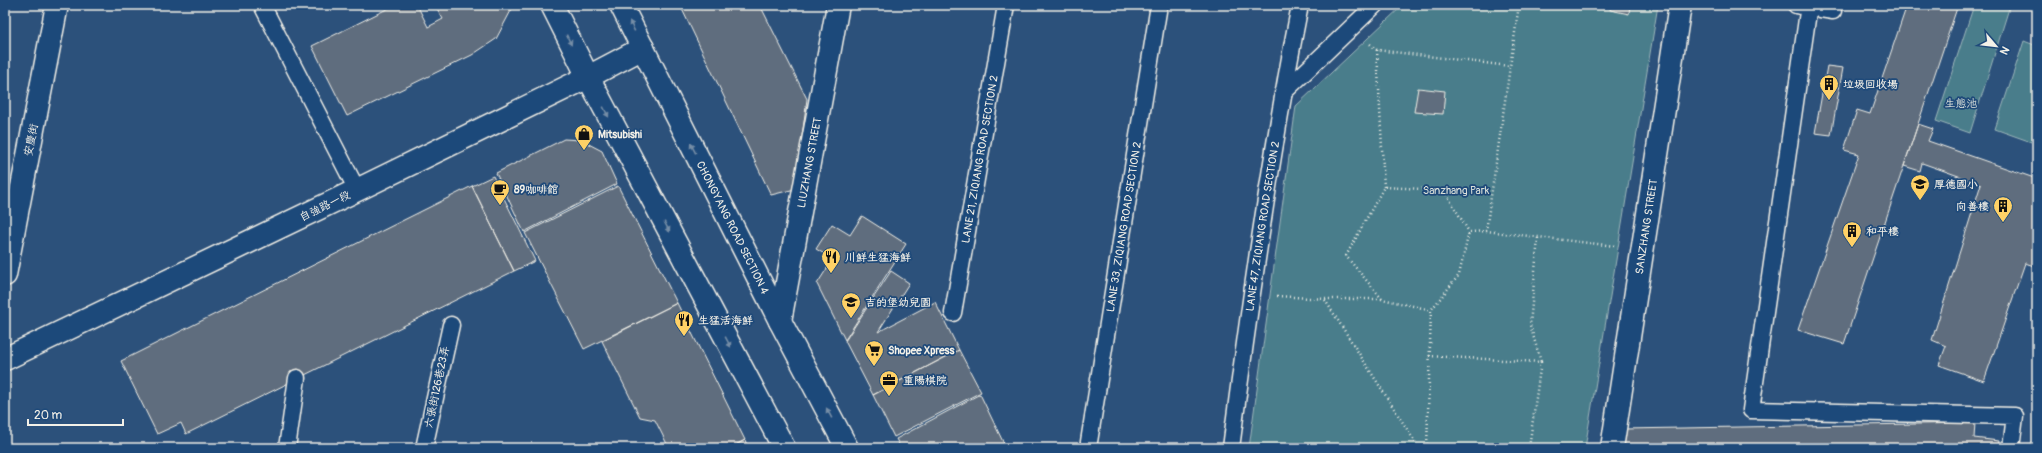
<svg xmlns="http://www.w3.org/2000/svg" width="2042" height="453" viewBox="0 0 2042 453" font-family="Pangolin,'LXGW WenKai TC',sans-serif">
  <style>
    .green { fill: #487d8b; stroke: #9eb7ba }
    .building { fill: #5e6d7e; stroke: #f4f1e8 }
    .lines { fill: none; stroke-linecap: round; stroke-linejoin: round }
    .lane-casing { stroke: #f4f1e8; stroke-width: 19 }
    .street-casing { stroke: #f4f1e8; stroke-width: 25 }
    .secondary-casing { stroke: #f4f1e8; stroke-width: 25 }
    .path { stroke: #f4f1e8; stroke-width: 2.5; stroke-dasharray: 1 3; stroke-linecap: butt }
    .lane { stroke: #1f4a7a; stroke-width: 16 }
    .street { stroke: #1f4a7a; stroke-width: 22 }
    .secondary { stroke: #1f4a7a; stroke-width: 22 }
    .oneway { fill: #748da6 }
    .labels { text-anchor: middle; dominant-baseline: central; stroke-width: 3.5; stroke-linejoin: round; paint-order: stroke }
    .poi-label { font-size: 11px; font-weight: bold; fill: #f4f1e8; stroke: #1f4a7a; text-anchor: start }
    .park-label { font-size: 11px; fill: #dae0da; stroke: #1f4a7a }
    .street-label { font-size: 11px; fill: #f4f1e8; stroke: #1f4a7a }
  </style>
  <rect width="100%" height="100%" fill="#2c517b"/>
  <filter id="ink" filterUnits="userSpaceOnUse"><feTurbulence type="fractalNoise" baseFrequency=".025" numOctaves="2"/><feDisplacementMap in="SourceGraphic" scale="8" xChannelSelector="R" yChannelSelector="G"/><feConvolveMatrix kernelMatrix="1 2 1 2 8 2 1 2 1" color-interpolation-filters="sRGB"/></filter>
  <g filter="url(#ink)">
    <path class="green" d="M1403,5h255l-73,443h-336l47,-342z
      M1974,5h36l-40,128 -34,-12z
      M2024,41l13,5v98l-42,-15z"/>
    <path class="building" d="M395,5h22l11,22 15,-8 -8,-14h79l-18,34 -24,16 -125,61 -35,-70z
      M680,5h80l47,94 -12,90 -24,6z
      M1611,5h19l-1,9 -19,-4z
      M1907,5h51l-114,339 -46,-14 61,-176 -15,-4 13,-40 13,4z
      M1827,66l16,2 -12,67 -16,-2z
      M1418,88l27,3 -2,23 -29,-2z
      M1918,124l15,5 -5,12 109,38v88l-12,-4 -41,118 -45,-16 7,-19 -14,-6 49,-156 -59,-21 -2,8 -16,-5z
      M564,139l17,1 21,11 15,33 -93,48 -28,-59z
      M493,176l42,85 -21,10 -42,-85z
      M472,186l42,85 -328,163 -5,-11 -24,11 -36,-73z
      M618,186l59,117 -93,46 -59,-116z
      M862,216l44,28 -61,96 -28,-56 16,-25 -17,-10 16,-25 18,11z
      M891,271l18,12 -31,49 57,-30 24,48 -86,45 -28,-54z
      M677,303l68,137 -15,8h-61l-14,-28 -15,-3 -38,-76z
      M959,350l22,42 -87,45 -21,-42z
      M980,394l26,54h-105l-5,-9z
      M1975,423l-1,15 25,3 -1,7h-376l2,-19z
      M745,440l3,8h-18z"/>
    <g class="lines">
      <defs>
        <g id="lane">
          <path d="M262,5l95,185"/>
          <path d="M1796,5l37,6"/>
          <path d="M1809,5l-58,405 264,6 -4,32"/>
          <path d="M1283,93l92,-88"/>
          <path id="s1" d="M953,313l53,-308"/>
          <path d="M287,448l10,-70"/>
          <path d="M424,448l27,-123"/>
          <path id="s2" d="M1088,448l71,-443"/>
          <path id="s3" d="M1231,448c19,-148 40,-296 69,-443"/>
        </g>
        <g id="street">
          <path d="M5,275l52,-270"/>
          <path id="s4" d="M780,321l58,-316"/>
          <path id="s5" d="M1612,448l68,-443"/>
        </g>
        <g id="secondary">
          <path d="M552,5l36,72 196,371"/>
          <path id="s6" d="M621,5l159,316 67,127"/>
          <path d="M5,359l352,-169 231,-113 55,-29"/>
        </g>
      </defs>
      <use href="#lane" class="lane-casing"/>
      <use href="#street" class="street-casing"/>
      <use href="#secondary" class="secondary-casing"/>
      <path class="path" d="M1370,44l7,6 132,16
        M1377,50l7,137
        M1486,231l33,-226
        M1538,238l-8,87 11,37
        M1277,296l48,3h57l49,11
        M1382,299l-36,-43 38,-69 60,3 25,42
        M1325,300l94,148
        M1429,356l112,6 -12,86
        M1427,448l4,-138 28,-35 10,-43 17,-1 129,15"/>
      <use href="#lane" class="lane"/>
      <use href="#street" class="street"/>
      <use href="#secondary" class="secondary"/>
    </g>
    <defs><path id="oneway-solid" d="M-6-.8H1V-3.2L6.5 0L1 3.2V.8H-6Z"/></defs>
    <g class="oneway">
      <use href="#oneway-solid" transform="translate(632 26) rotate(-117)"/>
      <use href="#oneway-solid" transform="translate(569 40) rotate(64)"/>
      <use href="#oneway-solid" transform="translate(606 112) rotate(62)"/>
      <use href="#oneway-solid" transform="translate(693 148) rotate(-117)"/>
      <use href="#oneway-solid" transform="translate(667 227) rotate(62)"/>
      <use href="#oneway-solid" transform="translate(728 342) rotate(62)"/>
      <use href="#oneway-solid" transform="translate(829 413) rotate(-118)"/>
    </g>
  </g>
  <defs>
    <symbol id="building-pin" viewBox="-11 -11 22 30"><path d="M0 17L-7.5 6A9.5 9.5 0 1 1 7.5 6Z" fill="#ffd166" stroke="#1f4a7a"/><path d="M-4-6H4V6H1V3H-1V6H-4ZM-2.5-4.3h1.7v1.8h-1.7ZM.8-4.3h1.7v1.8H.8ZM-2.5-1h1.7V.8h-1.7ZM.8-1h1.7V.8H.8Z" fill="#111"/></symbol>
    <symbol id="shop-pin" viewBox="-11 -11 22 30"><path d="M0 17L-7.5 6A9.5 9.5 0 1 1 7.5 6Z" fill="#ffd166" stroke="#1f4a7a"/><path d="M-5-2.5h2.3a2.7 3.5 0 0 1 5.4 0H5L5.5 6h-11ZM-1.5-2.5h3a1.5 2.3 0 0 0-3 0Z" fill="#111"/></symbol>
    <symbol id="school-pin" viewBox="-11 -11 22 30"><path d="M0 17L-7.5 6A9.5 9.5 0 1 1 7.5 6Z" fill="#ffd166" stroke="#1f4a7a"/><path d="M0-5L7-2L0 1L-7-2ZM-4 1L0 2.5L4 1V4Q0 6-4 4Z" fill="#111"/></symbol>
    <symbol id="cafe-pin" viewBox="-11 -11 22 30"><path d="M0 17L-7.5 6A9.5 9.5 0 1 1 7.5 6Z" fill="#ffd166" stroke="#1f4a7a"/><path d="M-5.5-4.5H6V0H3Q3 3.5 0 3.5H-2.5Q-5.5 3.5-5.5 0ZM3-3.2v2h1.7v-2ZM-6 4.5H4V6H-6Z" fill="#111"/></symbol>
    <symbol id="restaurant-pin" viewBox="-11 -11 22 30"><path d="M0 17L-7.5 6A9.5 9.5 0 1 1 7.5 6Z" fill="#ffd166" stroke="#1f4a7a"/><path d="M-5-6h1v4h1v-4h1v4h1v-4h1v5L-1.5 .5V6h-2V.5L-5-1ZM5-6V6H3V1.5H1.5Q1.5-4 5-6Z" fill="#111"/></symbol>
    <symbol id="supermarket-pin" viewBox="-11 -11 22 30"><path d="M0 17L-7.5 6A9.5 9.5 0 1 1 7.5 6Z" fill="#ffd166" stroke="#1f4a7a"/><path d="M-6-5.5h2.5l.6 2H6L4.5 2H-2.5L-4.4-4H-6ZM-1.5 3.2a1.3 1.3 0 1 0 .1 0ZM3 3.2a1.3 1.3 0 1 0 .1 0Z" fill="#111"/></symbol>
    <symbol id="office-pin" viewBox="-11 -11 22 30"><path d="M0 17L-7.5 6A9.5 9.5 0 1 1 7.5 6Z" fill="#ffd166" stroke="#1f4a7a"/><path d="M-6-3h4V-5.5h4V-3h4V5H-6ZM-1-4.5V-3h2v-1.5ZM-6 0V1H6V0Z" fill="#111"/></symbol>
  </defs>
  <g fill-rule="evenodd">
    <use href="#building-pin" x="1818" y="73" width="22" height="30"/>
    <use href="#shop-pin" x="573" y="123" width="22" height="30"/>
    <use href="#school-pin" x="1909" y="173" width="22" height="30"/>
    <use href="#cafe-pin" x="489" y="178" width="22" height="30"/>
    <use href="#building-pin" x="1992" y="195" width="22" height="30"/>
    <use href="#building-pin" x="1841" y="220" width="22" height="30"/>
    <use href="#restaurant-pin" x="820" y="246" width="22" height="30"/>
    <use href="#school-pin" x="840" y="291" width="22" height="30"/>
    <use href="#restaurant-pin" x="673" y="309" width="22" height="30"/>
    <use href="#supermarket-pin" x="863" y="339" width="22" height="30"/>
    <use href="#office-pin" x="878" y="369" width="22" height="30"/>
  </g>
  <g class="labels">
    <g class="poi-label">
      <text x="1843" y="84">垃圾回收場</text>
      <text x="598" y="134">Mitsubishi</text>
      <text x="1934" y="184">厚德國小</text>
      <text x="514" y="189">89咖啡館</text>
      <text x="1989" y="206" text-anchor="end">向善樓</text>
      <text x="1866" y="231">和平樓</text>
      <text x="845" y="257">川鮮生猛海鮮</text>
      <text x="865" y="302">吉的堡幼兒園</text>
      <text x="698" y="320">生猛活海鮮</text>
      <text x="888" y="350">Shopee Xpress</text>
      <text x="903" y="380">重陽棋院</text>
    </g>
    <g class="park-label">
      <text x="1961" y="103">生態池</text>
      <text x="1456" y="190">Sanzhang Park</text>
    </g>
    <g class="street-label">
      <text transform="translate(31 140) rotate(-79)">安慶街</text>
      <text stroke="none"><textPath href="#s1" startOffset="156">LANE 21, ZIQIANG ROAD SECTION 2</textPath></text>
      <text stroke="none"><textPath href="#s4" startOffset="161">LIUZHANG STREET</textPath></text>
      <text transform="translate(325 206) rotate(-26)">自強路一段</text>
      <text stroke="none"><textPath href="#s2" startOffset="224">LANE 33, ZIQIANG ROAD SECTION 2</textPath></text>
      <text stroke="none"><textPath href="#s3" startOffset="224">LANE 47, ZIQIANG ROAD SECTION 2</textPath></text>
      <text stroke="none"><textPath href="#s6" startOffset="249">CHONGYANG ROAD SECTION 4</textPath></text>
      <text stroke="none"><textPath href="#s5" startOffset="224">SANZHANG STREET</textPath></text>
      <text transform="translate(437 387) rotate(-78)">六張街126巷23弄</text>
    </g>
  </g>
  <rect width="2042" height="453" fill="none" stroke="#1f4a7a" stroke-width="20"/>
  <rect x="10" y="10" width="2022" height="433" fill="none" stroke="#f4f1e8" stroke-width="1.5" filter="url(#ink)"/>
  <g transform="translate(1996 46) rotate(118)" stroke="#1f4a7a" stroke-width="3" paint-order="stroke">
  <path d="M0-3L7 15L0 10L-7 15Z" fill="#f4f1e8"/>
  <text y="-6" font-size="11" font-weight="bold" text-anchor="middle" fill="#f4f1e8">N</text>
  </g>
  <path d="M28 419v6h95v-6" fill="none" stroke="#f4f1e8" stroke-width="2"/>
  <text x="34" y="419" font-size="12" fill="#f4f1e8" stroke="#1f4a7a" stroke-width="3" paint-order="stroke">20 m</text>
</svg>
